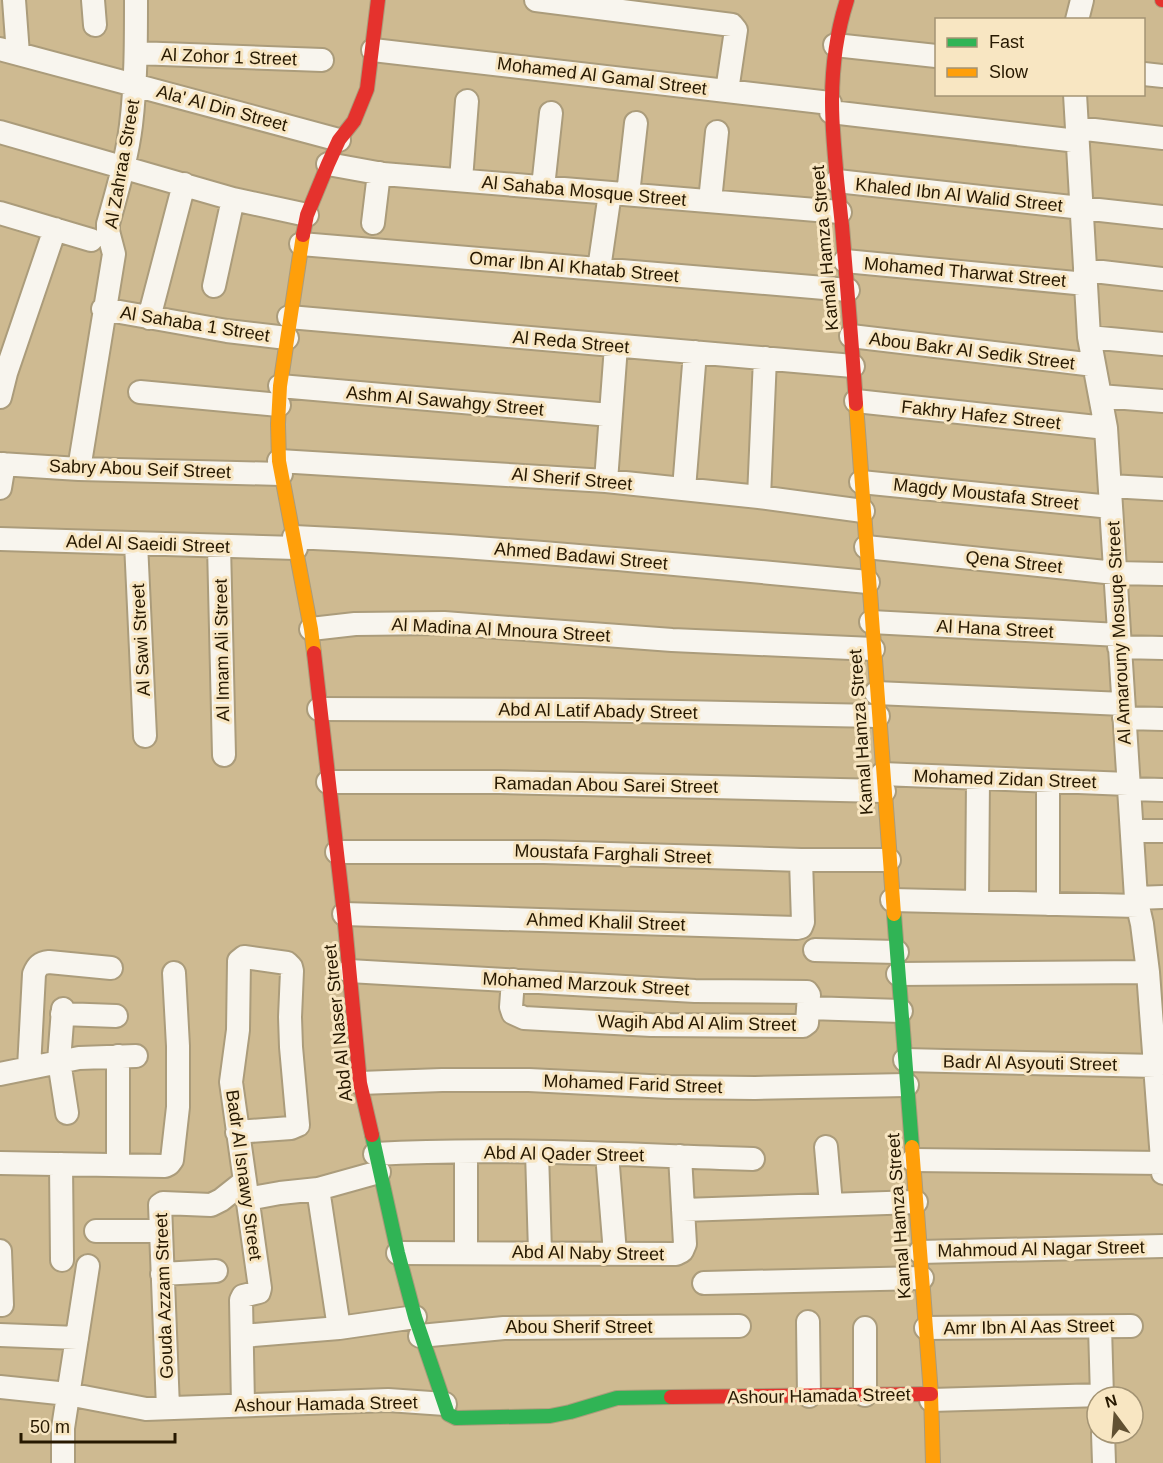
<svg xmlns="http://www.w3.org/2000/svg" width="1163" height="1463" viewBox="0 0 1163 1463" font-family="Helvetica,sans-serif">
  <style>
    .lines { fill: none; stroke-linecap: round; stroke-linejoin: round }
    .street-casing { stroke: #ab9c7b; stroke-width: 26 }
    .fast-casing { stroke: #ab9c7b; stroke-width: 16 }
    .slow-casing { stroke: #ab9c7b; stroke-width: 16 }
    .jam-casing { stroke: #ab9c7b; stroke-width: 16 }
    .street { stroke: #f8f5ee; stroke-width: 22 }
    .fast { stroke: #30b455; stroke-width: 14 }
    .slow { stroke: #ff9f0a; stroke-width: 14 }
    .jam { stroke: #e5322d; stroke-width: 14 }
    .labels { text-anchor: middle; dominant-baseline: central; stroke-width: 6; stroke-linejoin: round; paint-order: stroke }
    .street-label { font-size: 18px; fill: #261800; stroke: #f8e6c2 }
  </style>
  <rect width="100%" height="100%" fill="#ceba91"/>
  <g class="lines">
    <defs>
      <path id="street" d="M14,0l4,54
        M93,0l2,25
        M536,0l196,25 4,5 -9,61
        M1077,20l5,-20
        M835,45l101,11
        M0,49l339,91
        M373,50l457,53
        M136,53l186,7
        M1144,74l19,2
        M1075,94l14,243 17,91 30,470 6,26 6,48 15,201
        M831,112l246,29
        M1077,128l86,10
        M0,132l233,67 74,16
        M328,164l55,10 457,38
        M461,180l6,-79
        M837,181l326,36
        M543,187l8,-74
        M628,194l8,-71
        M710,201l7,-69
        M0,213l91,27
        M373,223l6,-50
        M301,244l547,46
        M845,261l241,23
        M599,269l11,-76
        M1085,270l78,9
        M214,286l19,-87
        M103,309l124,22 60,7
        M289,317l564,49
        M149,318l35,-134
        M851,336l243,29
        M1089,337l74,7
        M280,386l330,29
        M140,392l139,13
        M1100,396l63,5
        M0,397l6,-24 49,-144
        M856,401l250,27
        M279,461l327,20 153,16 104,14
        M0,464l79,5 202,5
        M79,469l35,-215 -6,-23v-7c9,-33 19,-66 23,-99 5,-42 5,-83 5,-125
        M606,481l10,-135
        M861,482l250,25
        M1110,486l53,3
        M0,488l4,-24
        M684,489l11,-137
        M759,497l6,-139
        M294,537c192,9 383,27 574,45
        M0,539l296,9
        M136,543l9,193
        M219,546l5,209
        M866,547l249,26 48,1
        M871,622l248,13
        M311,629l44,-5 89,-1 228,17 201,9
        M1119,647l44,1
        M876,693l247,11
        M319,709l263,1 296,6
        M1124,718l39,1
        M882,774l246,10
        M328,782h171l385,9
        M1129,789l34,1
        M1132,831h31
        M337,852h207l257,8h88
        M1136,898l27,-1
        M892,900l246,6
        M977,902l1,-124
        M1048,904v-123
        M344,914l453,14 4,-1 2,-5 -2,-62
        M815,950l82,2
        M349,971l346,20 112,1 2,3 -2,28 -4,3 -152,-1 -127,-7 -11,-5 -2,-6 2,-27
        M898,974l250,-2
        M808,1008l93,3
        M63,1009l-4,52 8,52
        M62,1014l54,2
        M118,1056v109
        M905,1060l251,6
        M29,1068l5,-94c3,-8 6,-11 15,-12l62,6
        M0,1074l79,-16 57,-2
        M360,1083l82,-3h87l140,7 86,1 152,-3
        M237,1132l54,-4 7,-3 -7,-78 -1,-30 2,-46 -1,-4 -4,-4 -43,-6 -5,4 -1,69 -7,52 29,206 -1,4 -16,4 -2,4 2,105
        M826,1147l5,57
        M466,1152v101
        M537,1152l3,100
        M375,1154c126,-7 253,1 378,5
        M607,1154l8,99
        M913,1160l249,3
        M0,1163l165,3 4,-2 3,-4 6,-53v-61l-4,-73
        M61,1164l1,96
        M318,1189l21,139
        M247,1199l33,-6 38,-4 61,-17
        M683,1210l233,-8
        M96,1231h65
        M0,1251l2,54h-2
        M920,1252l243,-6
        M398,1253l278,1 6,-3 3,-7 -5,-88
        M162,1274l54,-3
        M704,1283l218,-5
        M808,1322l1,74
        M1100,1327l2,70
        M865,1328v67
        M926,1328l205,-2
        M0,1335l77,3
        M242,1336l97,-8 76,-11
        M420,1336l84,-8 235,-2
        M0,1387l68,7 78,15 242,-9 57,4
        M931,1400l171,-5
        M168,1408l-8,-203 3,-2 48,2 10,-5 24,-19
        M1103,1433l1,30
        M63,1463v-35l25,-162"/>
      <path id="fast" d="M894,914l18,233
        M372,1135l26,118 17,64 33,97 8,4 94,-2 20,-4 47,-14 54,-1"/>
      <path id="slow" d="M303,235l-23,151 -2,38 1,37 32,168 3,24
        M856,404l38,510
        M912,1147l19,247 2,69"/>
      <path id="jam" d="M847,0c-25,78 -13,147 -5,226 5,59 10,119 14,178
        M1162,0h1
        M303,235l4,-20 21,-51 11,-24 15,-19 13,-32 11,-89
        M314,653l30,261 16,169 12,52
        M671,1397l260,-3"/>
    </defs>
    <use href="#street" class="street-casing"/>
    <use href="#fast" class="fast-casing"/>
    <use href="#slow" class="slow-casing"/>
    <use href="#jam" class="jam-casing"/>
    <use href="#street" class="street"/>
    <use href="#fast" class="fast"/>
    <use href="#slow" class="slow"/>
    <use href="#jam" class="jam"/>
  </g>
  <g class="labels">
    <g class="street-label">
      <text transform="translate(229 57) rotate(2)">Al Zohor 1 Street</text>
      <text transform="translate(602 76) rotate(7)">Mohamed Al Gamal Street</text>
      <text transform="translate(222 108) rotate(15)">Ala' Al Din Street</text>
      <text transform="translate(122 164) rotate(-80)">Al Zahraa Street</text>
      <text transform="translate(584 191) rotate(5)">Al Sahaba Mosque Street</text>
      <text transform="translate(959 195) rotate(6)">Khaled Ibn Al Walid Street</text>
      <text transform="translate(825 248) rotate(-95)">Kamal Hamza Street</text>
      <text transform="translate(574 267) rotate(5)">Omar Ibn Al Khatab Street</text>
      <text transform="translate(965 272) rotate(5)">Mohamed Tharwat Street</text>
      <text transform="translate(195 324) rotate(9)">Al Sahaba 1 Street</text>
      <text transform="translate(571 342) rotate(5)">Al Reda Street</text>
      <text transform="translate(972 351) rotate(7)">Abou Bakr Al Sedik Street</text>
      <text transform="translate(445 401) rotate(5)">Ashm Al Sawahgy Street</text>
      <text transform="translate(981 415) rotate(6)">Fakhry Hafez Street</text>
      <text transform="translate(140 469) rotate(2)">Sabry Abou Seif Street</text>
      <text transform="translate(572 479) rotate(5)">Al Sherif Street</text>
      <text transform="translate(986 494) rotate(6)">Magdy Moustafa Street</text>
      <text transform="translate(148 544) rotate(2)">Adel Al Saeidi Street</text>
      <text transform="translate(581 556) rotate(5)">Ahmed Badawi Street</text>
      <text transform="translate(1014 562) rotate(6)">Qena Street</text>
      <text transform="translate(995 629) rotate(3)">Al Hana Street</text>
      <text transform="translate(501 630) rotate(3)">Al Madina Al Mnoura Street</text>
      <text transform="translate(1119 633) rotate(-93)">Al Amarouny Mosuqe Street</text>
      <text transform="translate(141 640) rotate(-93)">Al Sawi Street</text>
      <text transform="translate(222 650) rotate(-91)">Al Imam Ali Street</text>
      <text transform="translate(598 711) rotate(1)">Abd Al Latif Abady Street</text>
      <text transform="translate(861 732) rotate(-94)">Kamal Hamza Street</text>
      <text transform="translate(1005 779) rotate(2)">Mohamed Zidan Street</text>
      <text transform="translate(606 785) rotate(1)">Ramadan Abou Sarei Street</text>
      <text transform="translate(613 854) rotate(2)">Moustafa Farghali Street</text>
      <text transform="translate(606 922) rotate(2)">Ahmed Khalil Street</text>
      <text transform="translate(586 984) rotate(3)">Mohamed Marzouk Street</text>
      <text transform="translate(338 1023) rotate(-96)">Abd Al Naser Street</text>
      <text transform="translate(697 1023) rotate(1)">Wagih Abd Al Alim Street</text>
      <text transform="translate(1030 1063) rotate(1)">Badr Al Asyouti Street</text>
      <text transform="translate(633 1084) rotate(2)">Mohamed Farid Street</text>
      <text transform="translate(564 1154) rotate(1)">Abd Al Qader Street</text>
      <text transform="translate(244 1175) rotate(82)">Badr Al Isnawy Street</text>
      <text transform="translate(899 1216) rotate(-94)">Kamal Hamza Street</text>
      <text transform="translate(1041 1249) rotate(-1)">Mahmoud Al Nagar Street</text>
      <text transform="translate(588 1253) rotate(1)">Abd Al Naby Street</text>
      <text transform="translate(164 1296) rotate(-92)">Gouda Azzam Street</text>
      <text x="579" y="1327">Abou Sherif Street</text>
      <text transform="translate(1029 1327) rotate(-1)">Amr Ibn Al Aas Street</text>
      <text transform="translate(819 1396) rotate(-1)">Ashour Hamada Street</text>
      <text transform="translate(326 1404) rotate(-1)">Ashour Hamada Street</text>
    </g>
  </g>
  <rect x="935" y="18" width="210" height="78" fill="#f8e6c2" stroke="#a49474" stroke-width="1.5"/>
  <rect x="947" y="38" width="30" height="9" fill="#30b455" stroke="#a49474" stroke-width="1.5"/>
  <text x="989" y="48" font-size="18" fill="#261800">Fast</text>
  <rect x="947" y="68" width="30" height="9" fill="#ff9f0a" stroke="#a49474" stroke-width="1.5"/>
  <text x="989" y="78" font-size="18" fill="#261800">Slow</text>
  <g transform="translate(1115 1415) rotate(344)"><circle r="28" fill="#f8e6c2" stroke="#a49474" stroke-width="1.5"/>
  <path d="M0-4.5L10 22L0 15L-10 22Z" fill="#615133"/>
  <text y="-9" font-size="16" font-weight="bold" text-anchor="middle" fill="#261800">N</text>
  </g>
  <path d="M21 1433v9h154v-9" fill="none" stroke="#261800" stroke-width="3"/>
  <text x="30" y="1433" font-size="18" fill="#261800" stroke="#f8e6c2" stroke-width="4.5" paint-order="stroke">50 m</text>
</svg>
